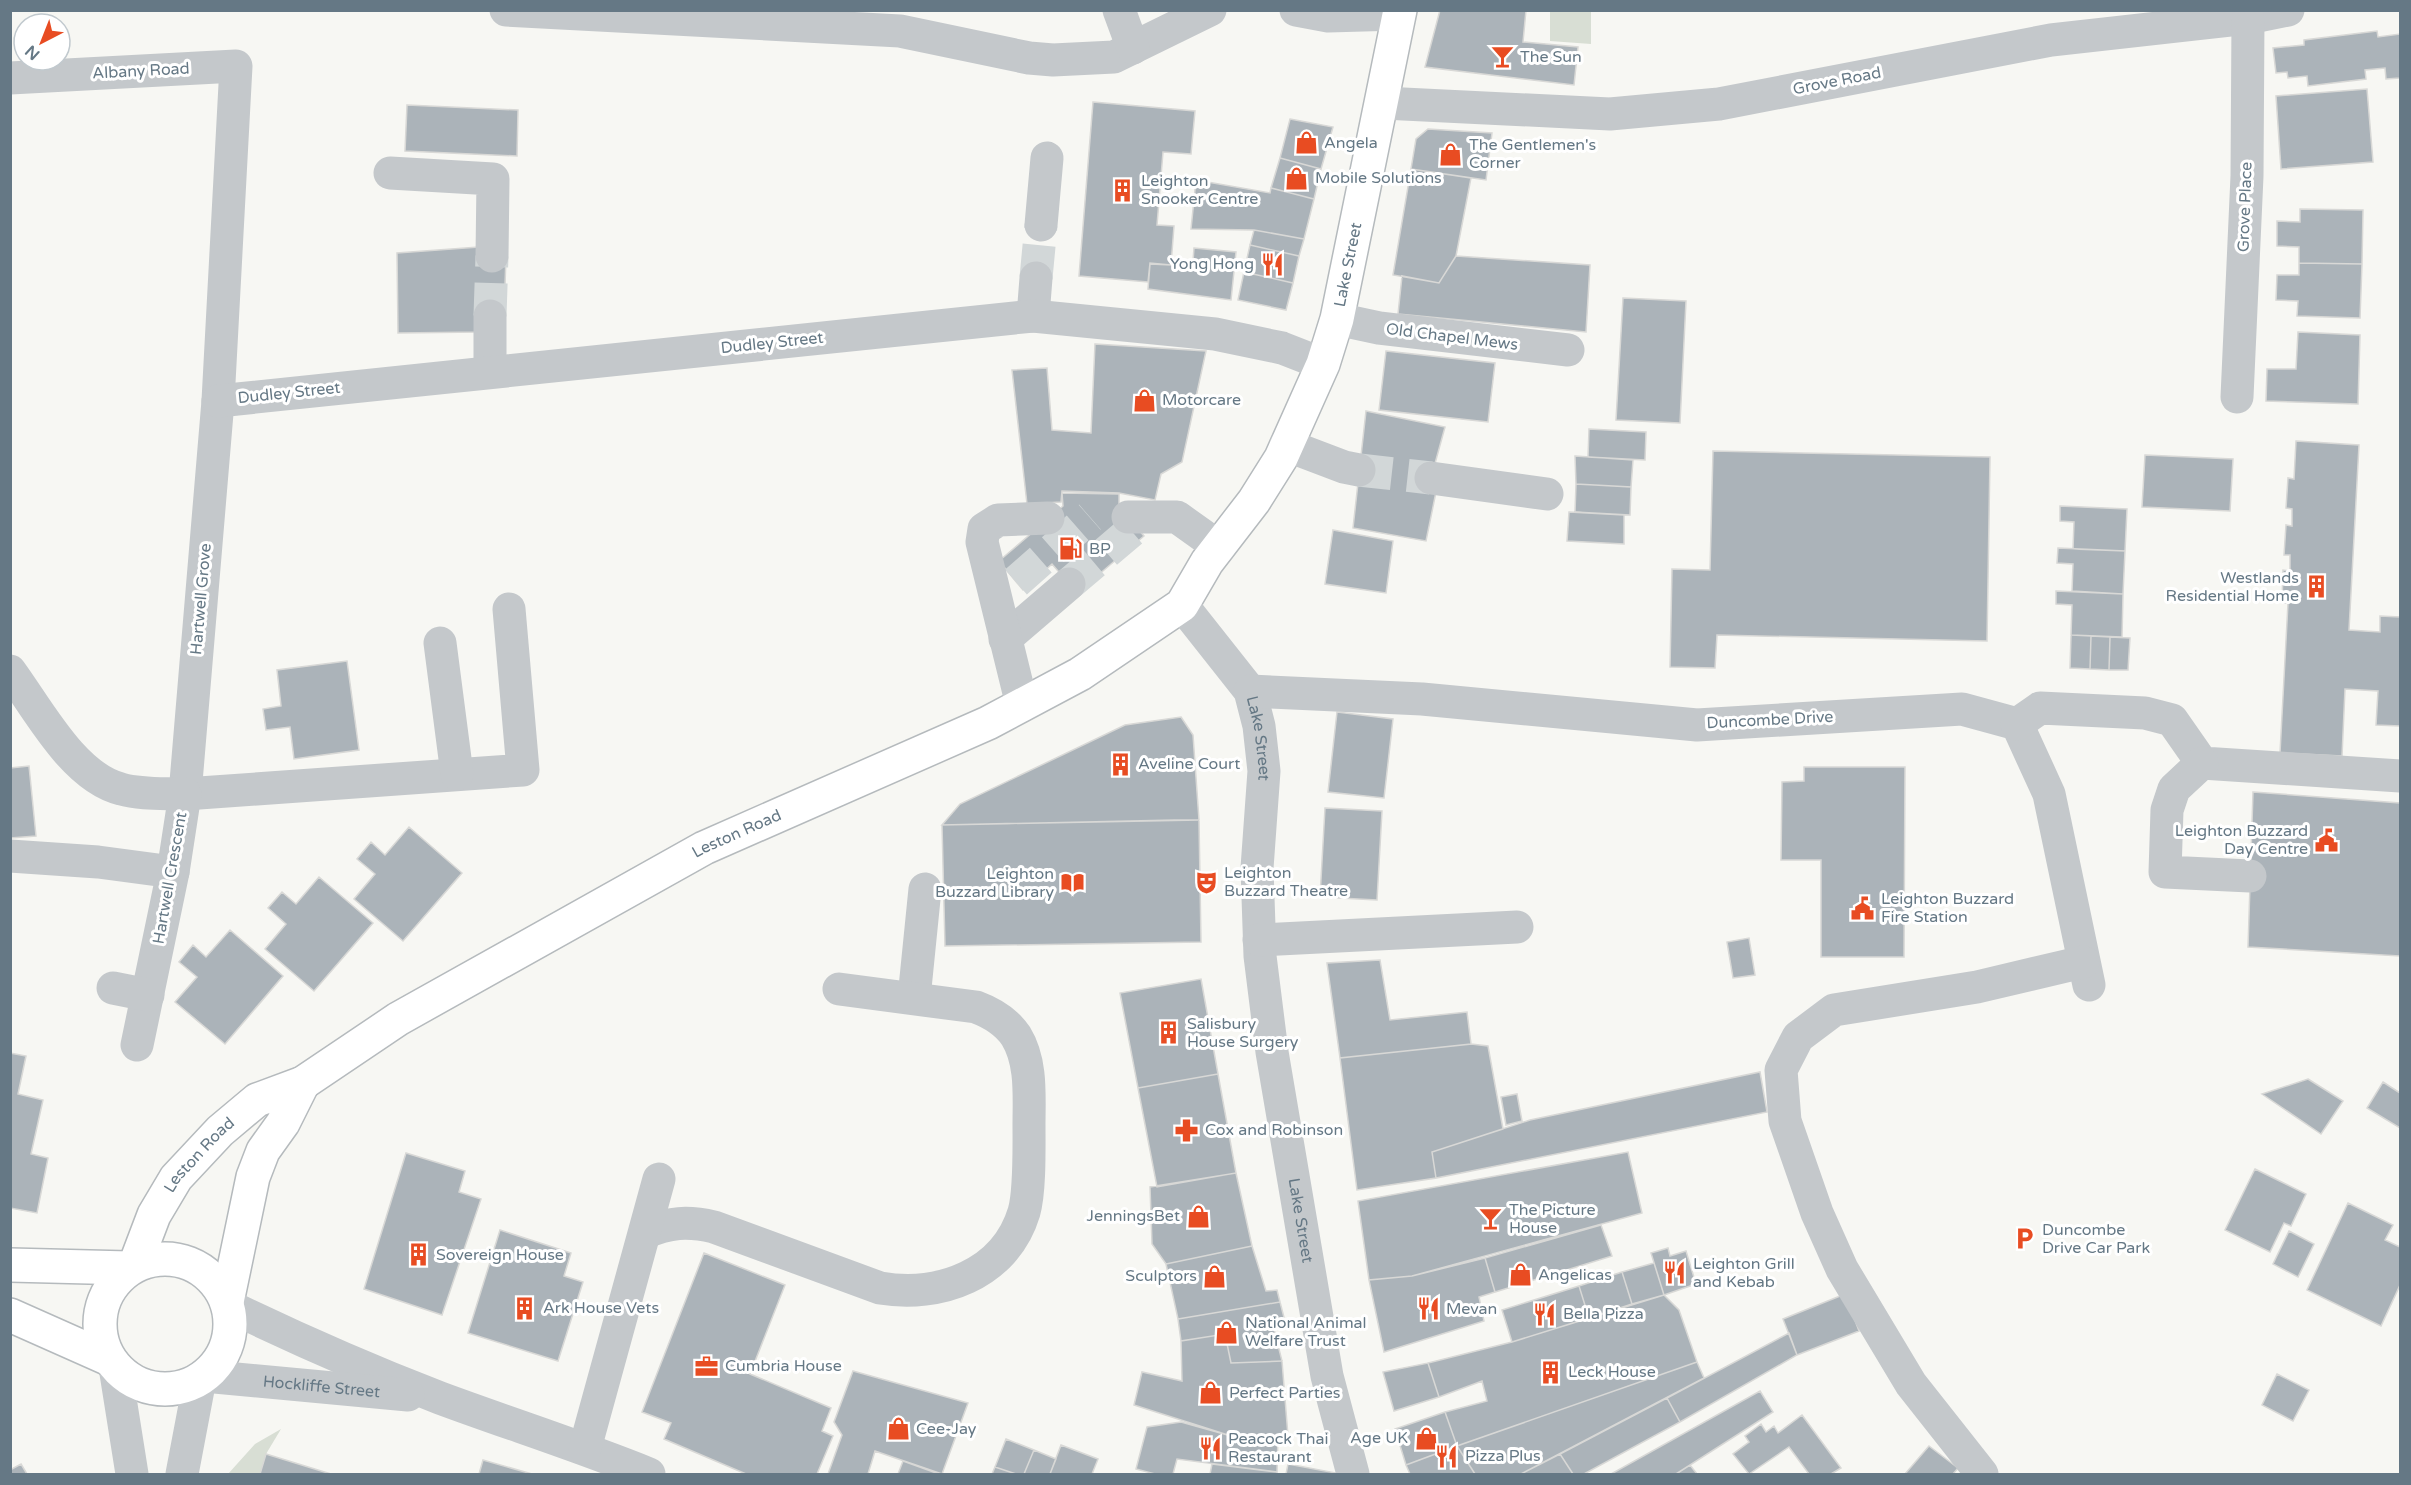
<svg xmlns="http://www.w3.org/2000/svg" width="2411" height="1485" viewBox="0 0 2411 1485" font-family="'Varela Round',sans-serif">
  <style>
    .green { fill: #d8ded4 }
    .building { fill: #abb3b9; stroke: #d8d8d6; stroke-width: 1.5 }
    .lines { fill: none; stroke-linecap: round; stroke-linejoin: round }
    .minor-tunnel { stroke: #d2d7d8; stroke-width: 33; stroke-dasharray: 33 16; stroke-linecap: butt }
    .major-casing { stroke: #b5babd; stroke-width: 36 }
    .minor { stroke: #c4c8cb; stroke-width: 33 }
    .major { stroke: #fff; stroke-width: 33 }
    .labels { text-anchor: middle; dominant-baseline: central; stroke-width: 6; stroke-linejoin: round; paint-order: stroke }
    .poi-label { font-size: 16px; fill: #657885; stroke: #fff; text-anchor: start }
    .street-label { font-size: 16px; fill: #657885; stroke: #fff }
  </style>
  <rect width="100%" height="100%" fill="#f7f7f3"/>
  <path class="green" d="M1550,10l41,1v33l-41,-3z
    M281,1429l-15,25 -6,20h-32l27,-30z"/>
  <path class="building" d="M1440,10h86l-3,32 55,5 -4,38 -149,-18z
    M2377,31l1,6 22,-3v44l-14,1 -1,-11 -20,2 1,9 -58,7 -1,-10 -19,2 -1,-6 -11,1 -3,-25 31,-3v-5z
    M2367,89l6,73 -92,7 -5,-73z
    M1093,102l102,9 -4,43 -28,-2 -6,73 17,1 -3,39 -21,-2 -2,19 -69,-6z
    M407,105l111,5 -1,46 -112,-5z
    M1290,119l43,8 -12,42 -41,-11z
    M1428,129l64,4 -6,47 -75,-11 5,-30z
    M1280,158l41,11 -7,30 -43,-11z
    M1411,169l60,9 -15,78 -17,27 -46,-8z
    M1196,180l74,13 1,-5 43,11 -10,40 -50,-9 -63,-1z
    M2300,209l63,1 -1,54 -63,-1v-16l-22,-1v-25l23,1z
    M1254,230l50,9 -5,17 -49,-11z
    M1250,245l49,11 -6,27 -49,-11z
    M479,247l27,9 -2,59 -24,17 -82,1 -1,-80z
    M1194,248l42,4 -5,48 -83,-11 2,-25 21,1 2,-6 20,2z
    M1456,256l134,9 -4,67 -188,-18 4,-38 37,7z
    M2299,263l63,1 -2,54 -63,-2 1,-15 -22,-1 1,-25h22z
    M1244,272l49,11 -7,27 -48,-10z
    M1623,298l63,3 -6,122 -64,-3z
    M2298,332l62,3 -2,69 -92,-3 1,-32h29z
    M1095,344l111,7 -24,111 -21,12 -6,26 -36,-7 -57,-2 -1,11 -34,2 -15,-134 35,-2 5,62 39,3z
    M1386,351l109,12 -7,59 -109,-12z
    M1366,411l79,16 -17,62 8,3 -10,49 -73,-13z
    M1589,429l57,3 -1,28 -57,-3z
    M2296,441l63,4 -10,185 31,2v-16l20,1v109l-24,-1 2,-34 -33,-2 -3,67 -62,-3 8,-150h-6l1,-33 7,1v-16h-6l2,-30 6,1v-17l-6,-1 2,-30 6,1z
    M1713,451l277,6 -3,184 -270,-6 -2,33 -45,-1 2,-98 38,1z
    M2145,455l88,4 -3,52 -88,-4z
    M1575,456l58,4 -2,27 -55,-3z
    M1576,484l55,3 -1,28 -55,-3z
    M1062,493l57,1v13l25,29 -67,57 -25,-29 -29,26 -24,-29 64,-55z
    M2060,506l67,3 -2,42 -52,-2 1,-27 -14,-1z
    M1569,512l55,3v29l-57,-3z
    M1333,530l60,11 -7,52 -61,-9z
    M2058,548l67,3 -2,43 -51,-3 1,-27 -16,-1z
    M2056,591l67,3 -1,43 -51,-2 1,-30 -16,-1z
    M2071,635l20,1 -1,33 -20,-1z
    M2091,636l19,1 -1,33 -19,-1z
    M2110,637l20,1 -2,32h-19z
    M347,661l12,89 -65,9 -4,-32 -24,3 -3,-21 18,-3 -4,-36z
    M1337,712l56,7 -9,79 -56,-6z
    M1181,717l12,18 6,85 -257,5 18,-21 165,-79z
    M29,766l7,70 -26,2v-70z
    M1804,767h101l-1,190h-83v-97h-40l1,-78 22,-1z
    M2253,792l147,11v153l-152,-9z
    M1325,808l57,3 -5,89 -57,-3z
    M1175,820h24l2,122 -256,4 -3,-121z
    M409,827l53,46 -59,68 -49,-42 21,-25 -18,-15 14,-17 14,13z
    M319,877l54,46 -59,68 -49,-42 21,-25 -18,-16 14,-16 14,12z
    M230,930l53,46 -58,68 -50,-42 22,-25 -18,-15 14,-17 13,12z
    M1749,938l6,37 -22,3 -6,-36z
    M1380,960l10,60 77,-8 4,32 -131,14 -13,-95z
    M1201,979l17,95 -80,14 -18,-95z
    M1471,1044l17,2 15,83 -71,23 4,26 -79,12 -17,-132z
    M10,1053l16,3 -8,38 25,6 -12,54 17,4 -11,55 -27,-5z
    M1760,1072l7,40 -331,66 -4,-26 98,-32z
    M1218,1074l18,99 -79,14 -19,-99z
    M2308,1079l35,22 -22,33 -59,-40z
    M2383,1082l17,11v35l-33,-20z
    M1517,1094l5,27 -16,4 -5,-28z
    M1628,1152l14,61 -230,63 -43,4 -11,-79z
    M406,1153l59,18 -6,21 22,7 -39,116 -78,-26z
    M2255,1169l51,25 -15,32 -7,-3 -14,29 -45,-22z
    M1236,1173l16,73 -86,18 -14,-20 -2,-57z
    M2348,1203l45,22 -8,15 15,7v38l-19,41 -74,-36z
    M1601,1225l11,31 -117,36 -10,-34z
    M500,1230l71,23 -7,23 19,6 -25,79 -90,-28z
    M2289,1231l25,13 -16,33 -25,-13z
    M1252,1246l14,45 11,-1 3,12 -102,17 -12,-55z
    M1668,1248l2,8 16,-5 10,33 -32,11 -13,-42z
    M704,1253l81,32 -35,89 81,34 -9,23 11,5 -16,38h-71l-82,-35 7,-16 -29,-11z
    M1485,1258l10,34 -16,5 5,24 -100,31 -15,-72 43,-4z
    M1654,1263l10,32 -32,9 -10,-32z
    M1622,1272l10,32 -43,14 -10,-32z
    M1579,1286l10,32 -77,24 -10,-32z
    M1845,1294l14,37 -62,24 -14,-36z
    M1664,1295l15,15 18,52 -240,84 -12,-34 42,-11 -5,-20 -43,16 -11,-34 84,-21z
    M1280,1302l7,27h-13l8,32 -51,2 -6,-29 -44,7 -3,-22z
    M1789,1333l8,22 -117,67 -13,-24z
    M1225,1334l6,29 51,-2 6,75h-57l-97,-31 8,-33 40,9 -1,-40z
    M1697,1362l7,16 -183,96h-46l-18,-28z
    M1428,1363l11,34 -45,14 -11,-39z
    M853,1371l115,32 -26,71 -67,-23 -7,23h-40l14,-39 -8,-13z
    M2277,1374l32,16 -16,31 -31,-16z
    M1760,1391l13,21 -97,62h-65z
    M1667,1398l13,24 -96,52h-11l-13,-20z
    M1445,1412l12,34 -51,19 -11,-36z
    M1802,1415l39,53 -10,6h-22l-20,-27 -40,27 -16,-20 16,-12 -4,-6 16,-12 5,8 8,-6 4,7z
    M1181,1422l50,14 47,1 -1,35 -100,-13 -4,15h-18l-19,-5 11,-42z
    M1006,1439l28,11 -10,24h-8l-21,-7z
    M1061,1445l37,14 -6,15h-42z
    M1457,1446l18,28h-65l-4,-9z
    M1929,1446l29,22 -5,6h-48z
    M1034,1450l22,9 -6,15h-26z
    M266,1454l65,20h-71z
    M1560,1454l13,20h-52z
    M483,1460l49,14h-53z
    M903,1461l36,13h-41z
    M21,1464l6,10h-17v-4z
    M1212,1464l65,8v2h-67z
    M1288,1464l48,9v1h-50z
    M1690,1465l7,9h-21z
    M995,1467l21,7h-24z"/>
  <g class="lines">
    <path class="minor-tunnel" d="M1036,278l5,-53
      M490,316l2,-60
      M1359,470l72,8
      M1016,582l74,-65
      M1069,584l67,-57"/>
    <defs>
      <g id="major">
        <circle cx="165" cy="1324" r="65"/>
        <path d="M10,1265l119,3"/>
        <path id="s3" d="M135,1265l19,-50 22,-37 44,-47 37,-31 46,-17 95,-64 306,-171 284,-125 92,-49 102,-69 25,-43 47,-61 27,-43 42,-94 14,-45 63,-309"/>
        <path d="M227,1302l26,-125 10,-26 20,-28 20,-40"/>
        <path d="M10,1315l99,44"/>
      </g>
    </defs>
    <use href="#major" class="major-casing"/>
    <g class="minor">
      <path d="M506,10l394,21 129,27 24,2 61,-3 96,-47"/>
      <path d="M1119,10l14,38"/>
      <path d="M1296,10l32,6 71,-2"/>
      <path d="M10,78l226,-12 -18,335 -33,393 338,-24 -14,-161"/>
      <path d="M1383,103l227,11 109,-10 332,-64 197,-22 40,-8"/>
      <path d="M390,173l103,6 -1,77"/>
      <path d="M1041,225l6,-67"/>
      <path d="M490,316v56"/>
      <path d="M1033,316l3,-38"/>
      <path d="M1337,319l42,9 189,22"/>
      <path d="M2237,397l10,-221 1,-158"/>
      <path d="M218,401l815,-85 182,18 67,14 41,16"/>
      <path d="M1286,445l58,22 15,3"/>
      <path d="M1431,478l116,16"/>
      <path d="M1128,517h49l42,30"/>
      <path id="s1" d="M1182,605l68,86 9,35 5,45 -7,97 3,88 12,96 55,324 26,98"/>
      <path d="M1005,639l64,-55"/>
      <path d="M440,643l17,131"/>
      <path d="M10,671c28,38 63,106 111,118 21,6 43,4 64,5l-12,78 -36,173"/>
      <path d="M1250,691l172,8 275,26 265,-16 55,15 32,70 40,191"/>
      <path d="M1022,705l-40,-163 2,-13 14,-9 50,-2"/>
      <path d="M2017,724l23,-16 105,5 27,7 30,43 198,13"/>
      <path d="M2202,763l-28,26 -7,21 -2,62 85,4"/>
      <path d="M10,856l88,6 75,10"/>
      <path d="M1259,940l258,-13"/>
      <path d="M113,988l35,7"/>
      <path d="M914,998l11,-109"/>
      <path d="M645,1233c24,-11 43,-12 69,-6l166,61c59,10 125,-13 144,-76 6,-21 5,-64 5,-87 0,-29 3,-63 -13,-89 -10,-15 -24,-23 -40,-29l-137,-18"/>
      <path d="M227,1305c70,34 141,65 213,93 70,26 140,48 209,76"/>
      <path d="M115,1367l17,107"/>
      <path id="s2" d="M204,1376l204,19"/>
      <path d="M585,1448l74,-269"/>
      <path d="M182,1474l18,-95"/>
      <path d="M1982,1474l-71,-90 -69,-115 -25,-56 -32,-92 -4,-51 17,-33 36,-27 143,-23 106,-25"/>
    </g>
    <use href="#major" class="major"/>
  </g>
  <defs>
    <symbol id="bar-bare" viewBox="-9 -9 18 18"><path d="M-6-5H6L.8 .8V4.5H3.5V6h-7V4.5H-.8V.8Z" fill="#e84c22" stroke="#fff" stroke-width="2.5" paint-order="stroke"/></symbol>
    <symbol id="shop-bare" viewBox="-9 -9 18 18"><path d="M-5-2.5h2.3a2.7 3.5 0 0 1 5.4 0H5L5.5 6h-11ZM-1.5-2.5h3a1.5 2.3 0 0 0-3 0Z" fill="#e84c22" stroke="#fff" stroke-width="2.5" paint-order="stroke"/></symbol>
    <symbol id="building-bare" viewBox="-9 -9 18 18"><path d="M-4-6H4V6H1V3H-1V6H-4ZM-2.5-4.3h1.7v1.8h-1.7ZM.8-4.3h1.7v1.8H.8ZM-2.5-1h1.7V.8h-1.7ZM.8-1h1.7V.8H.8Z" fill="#e84c22" stroke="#fff" stroke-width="2.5" paint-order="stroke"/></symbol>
    <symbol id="restaurant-bare" viewBox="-9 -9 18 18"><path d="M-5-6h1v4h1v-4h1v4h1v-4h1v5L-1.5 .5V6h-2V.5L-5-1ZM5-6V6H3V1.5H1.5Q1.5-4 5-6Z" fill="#e84c22" stroke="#fff" stroke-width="2.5" paint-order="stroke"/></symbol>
    <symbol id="fuel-bare" viewBox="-9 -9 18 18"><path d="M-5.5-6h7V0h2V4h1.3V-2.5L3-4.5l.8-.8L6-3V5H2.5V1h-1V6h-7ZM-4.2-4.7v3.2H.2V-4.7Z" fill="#e84c22" stroke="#fff" stroke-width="2.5" paint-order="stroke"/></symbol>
    <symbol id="civic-bare" viewBox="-9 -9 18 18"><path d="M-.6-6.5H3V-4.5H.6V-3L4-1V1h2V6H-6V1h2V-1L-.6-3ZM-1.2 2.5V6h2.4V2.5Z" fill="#e84c22" stroke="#fff" stroke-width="2.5" paint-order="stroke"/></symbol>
    <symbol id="theatre-bare" viewBox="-9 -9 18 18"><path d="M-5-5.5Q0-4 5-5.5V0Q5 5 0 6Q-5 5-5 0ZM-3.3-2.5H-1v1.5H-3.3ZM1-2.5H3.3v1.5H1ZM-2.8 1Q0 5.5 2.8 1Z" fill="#e84c22" stroke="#fff" stroke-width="2.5" paint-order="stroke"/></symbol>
    <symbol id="library-bare" viewBox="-9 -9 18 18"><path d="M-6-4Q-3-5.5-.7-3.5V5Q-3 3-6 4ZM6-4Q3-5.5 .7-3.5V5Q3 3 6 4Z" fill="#e84c22" stroke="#fff" stroke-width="2.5" paint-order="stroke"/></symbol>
    <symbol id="pharmacy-bare" viewBox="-9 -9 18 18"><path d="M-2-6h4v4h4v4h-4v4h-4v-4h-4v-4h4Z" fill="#e84c22" stroke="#fff" stroke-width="2.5" paint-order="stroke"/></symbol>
    <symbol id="parking-bare" viewBox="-9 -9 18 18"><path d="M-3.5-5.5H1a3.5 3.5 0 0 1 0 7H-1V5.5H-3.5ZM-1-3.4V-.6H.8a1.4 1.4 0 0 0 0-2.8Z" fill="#e84c22" stroke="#fff" stroke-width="2.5" paint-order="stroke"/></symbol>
    <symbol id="office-bare" viewBox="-9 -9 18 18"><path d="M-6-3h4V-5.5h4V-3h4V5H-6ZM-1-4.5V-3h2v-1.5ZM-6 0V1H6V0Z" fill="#e84c22" stroke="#fff" stroke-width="2.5" paint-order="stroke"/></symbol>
  </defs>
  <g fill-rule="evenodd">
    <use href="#bar-bare" x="1486" y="40" width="33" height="33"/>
    <use href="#shop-bare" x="1290" y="126" width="33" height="33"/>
    <use href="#shop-bare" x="1434" y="138" width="33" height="33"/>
    <use href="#shop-bare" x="1280" y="162" width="33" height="33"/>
    <use href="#building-bare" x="1106" y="174" width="33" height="33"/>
    <use href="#restaurant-bare" x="1256" y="248" width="33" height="33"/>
    <use href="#shop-bare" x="1128" y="384" width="33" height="33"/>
    <use href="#fuel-bare" x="1054" y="532" width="33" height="33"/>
    <use href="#building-bare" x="2300" y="570" width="33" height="33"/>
    <use href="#building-bare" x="1104" y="748" width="33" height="33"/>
    <use href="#civic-bare" x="2310" y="824" width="33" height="33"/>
    <use href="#theatre-bare" x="1190" y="866" width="33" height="33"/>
    <use href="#library-bare" x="1056" y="866" width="33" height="33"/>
    <use href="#civic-bare" x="1846" y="892" width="33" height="33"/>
    <use href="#building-bare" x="1152" y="1016" width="33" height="33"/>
    <use href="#pharmacy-bare" x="1170" y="1114" width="33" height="33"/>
    <use href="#shop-bare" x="1182" y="1200" width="33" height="33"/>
    <use href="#bar-bare" x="1474" y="1202" width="33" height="33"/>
    <use href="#parking-bare" x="2008" y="1222" width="33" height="33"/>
    <use href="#building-bare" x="402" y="1238" width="33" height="33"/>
    <use href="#restaurant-bare" x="1658" y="1256" width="33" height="33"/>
    <use href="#shop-bare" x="1504" y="1258" width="33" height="33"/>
    <use href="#shop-bare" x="1198" y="1260" width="33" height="33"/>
    <use href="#building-bare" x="508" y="1292" width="33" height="33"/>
    <use href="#restaurant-bare" x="1412" y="1292" width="33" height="33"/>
    <use href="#restaurant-bare" x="1528" y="1298" width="33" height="33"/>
    <use href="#shop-bare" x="1210" y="1316" width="33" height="33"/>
    <use href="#office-bare" x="690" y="1350" width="33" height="33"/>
    <use href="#building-bare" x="1534" y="1356" width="33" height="33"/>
    <use href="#shop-bare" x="1194" y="1376" width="33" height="33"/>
    <use href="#shop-bare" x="882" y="1412" width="33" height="33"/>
    <use href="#shop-bare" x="1410" y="1422" width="33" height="33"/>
    <use href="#restaurant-bare" x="1194" y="1432" width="33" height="33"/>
    <use href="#restaurant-bare" x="1430" y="1440" width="33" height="33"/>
  </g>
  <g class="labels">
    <g class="poi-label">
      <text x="1520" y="57">The Sun</text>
      <text x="1324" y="143">Angela</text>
      <text x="1469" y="145">The Gentlemen's<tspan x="1469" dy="18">Corner</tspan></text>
      <text x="1315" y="178">Mobile Solutions</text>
      <text x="1141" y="181">Leighton<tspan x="1141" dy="18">Snooker Centre</tspan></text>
      <text x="1254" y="264" text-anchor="end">Yong Hong</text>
      <text x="1162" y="400">Motorcare</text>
      <text x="1089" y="549">BP</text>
      <text x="2299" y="578" text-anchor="end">Westlands<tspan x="2299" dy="18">Residential Home</tspan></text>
      <text x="1138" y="764">Aveline Court</text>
      <text x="2308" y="831" text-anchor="end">Leighton Buzzard<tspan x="2308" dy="18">Day Centre</tspan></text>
      <text x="1224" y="873">Leighton<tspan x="1224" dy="18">Buzzard Theatre</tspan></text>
      <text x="1054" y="874" text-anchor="end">Leighton<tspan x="1054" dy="18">Buzzard Library</tspan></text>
      <text x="1881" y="899">Leighton Buzzard<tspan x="1881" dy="18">Fire Station</tspan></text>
      <text x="1187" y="1024">Salisbury<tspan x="1187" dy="18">House Surgery</tspan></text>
      <text x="1205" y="1130">Cox and Robinson</text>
      <text x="1509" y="1210">The Picture<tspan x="1509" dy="18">House</tspan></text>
      <text x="1180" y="1216" text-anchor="end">JenningsBet</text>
      <text x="2042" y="1230">Duncombe<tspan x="2042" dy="18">Drive Car Park</tspan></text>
      <text x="436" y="1255">Sovereign House</text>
      <text x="1693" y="1264">Leighton Grill<tspan x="1693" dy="18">and Kebab</tspan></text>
      <text x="1538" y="1275">Angelicas</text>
      <text x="1197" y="1276" text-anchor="end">Sculptors</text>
      <text x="543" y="1308">Ark House Vets</text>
      <text x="1446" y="1309">Mevan</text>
      <text x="1563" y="1314">Bella Pizza</text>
      <text x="1245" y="1323">National Animal<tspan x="1245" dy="18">Welfare Trust</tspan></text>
      <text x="725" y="1366">Cumbria House</text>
      <text x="1568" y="1372">Leck House</text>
      <text x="1229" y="1393">Perfect Parties</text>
      <text x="916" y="1429">Cee-Jay</text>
      <text x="1408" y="1438" text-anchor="end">Age UK</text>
      <text x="1228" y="1439">Peacock Thai<tspan x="1228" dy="18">Restaurant</tspan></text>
      <text x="1465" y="1456">Pizza Plus</text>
    </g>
    <g class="street-label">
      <text transform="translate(141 71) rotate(-3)">Albany Road</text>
      <text transform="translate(1837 81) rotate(-11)">Grove Road</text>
      <text transform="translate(2245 207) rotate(-88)">Grove Place</text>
      <text stroke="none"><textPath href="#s3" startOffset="1644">Lake Street</textPath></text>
      <text transform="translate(1452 337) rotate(7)">Old Chapel Mews</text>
      <text transform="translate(772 343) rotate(-6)">Dudley Street</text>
      <text transform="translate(289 393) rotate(-6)">Dudley Street</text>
      <text transform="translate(201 599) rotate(-85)">Hartwell Grove</text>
      <text transform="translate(1770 720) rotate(-3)">Duncombe Drive</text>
      <text stroke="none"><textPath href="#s1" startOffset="158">Lake Street</textPath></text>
      <text stroke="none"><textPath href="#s3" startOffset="759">Leston Road</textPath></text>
      <text transform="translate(170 878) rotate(-80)">Hartwell Crescent</text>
      <text stroke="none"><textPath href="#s3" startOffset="129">Leston Road</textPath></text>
      <text stroke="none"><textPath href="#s1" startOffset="644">Lake Street</textPath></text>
      <text stroke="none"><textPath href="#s2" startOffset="118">Hockliffe Street</textPath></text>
    </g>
  </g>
  <rect width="2411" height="1485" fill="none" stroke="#657885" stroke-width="24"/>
  <g transform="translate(42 42) rotate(222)"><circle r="28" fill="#ffffff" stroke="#c1c9ce" stroke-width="1.5"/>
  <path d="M0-4.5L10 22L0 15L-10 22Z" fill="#e84c22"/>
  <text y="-9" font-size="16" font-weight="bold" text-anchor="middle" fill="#657885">N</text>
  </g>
</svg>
